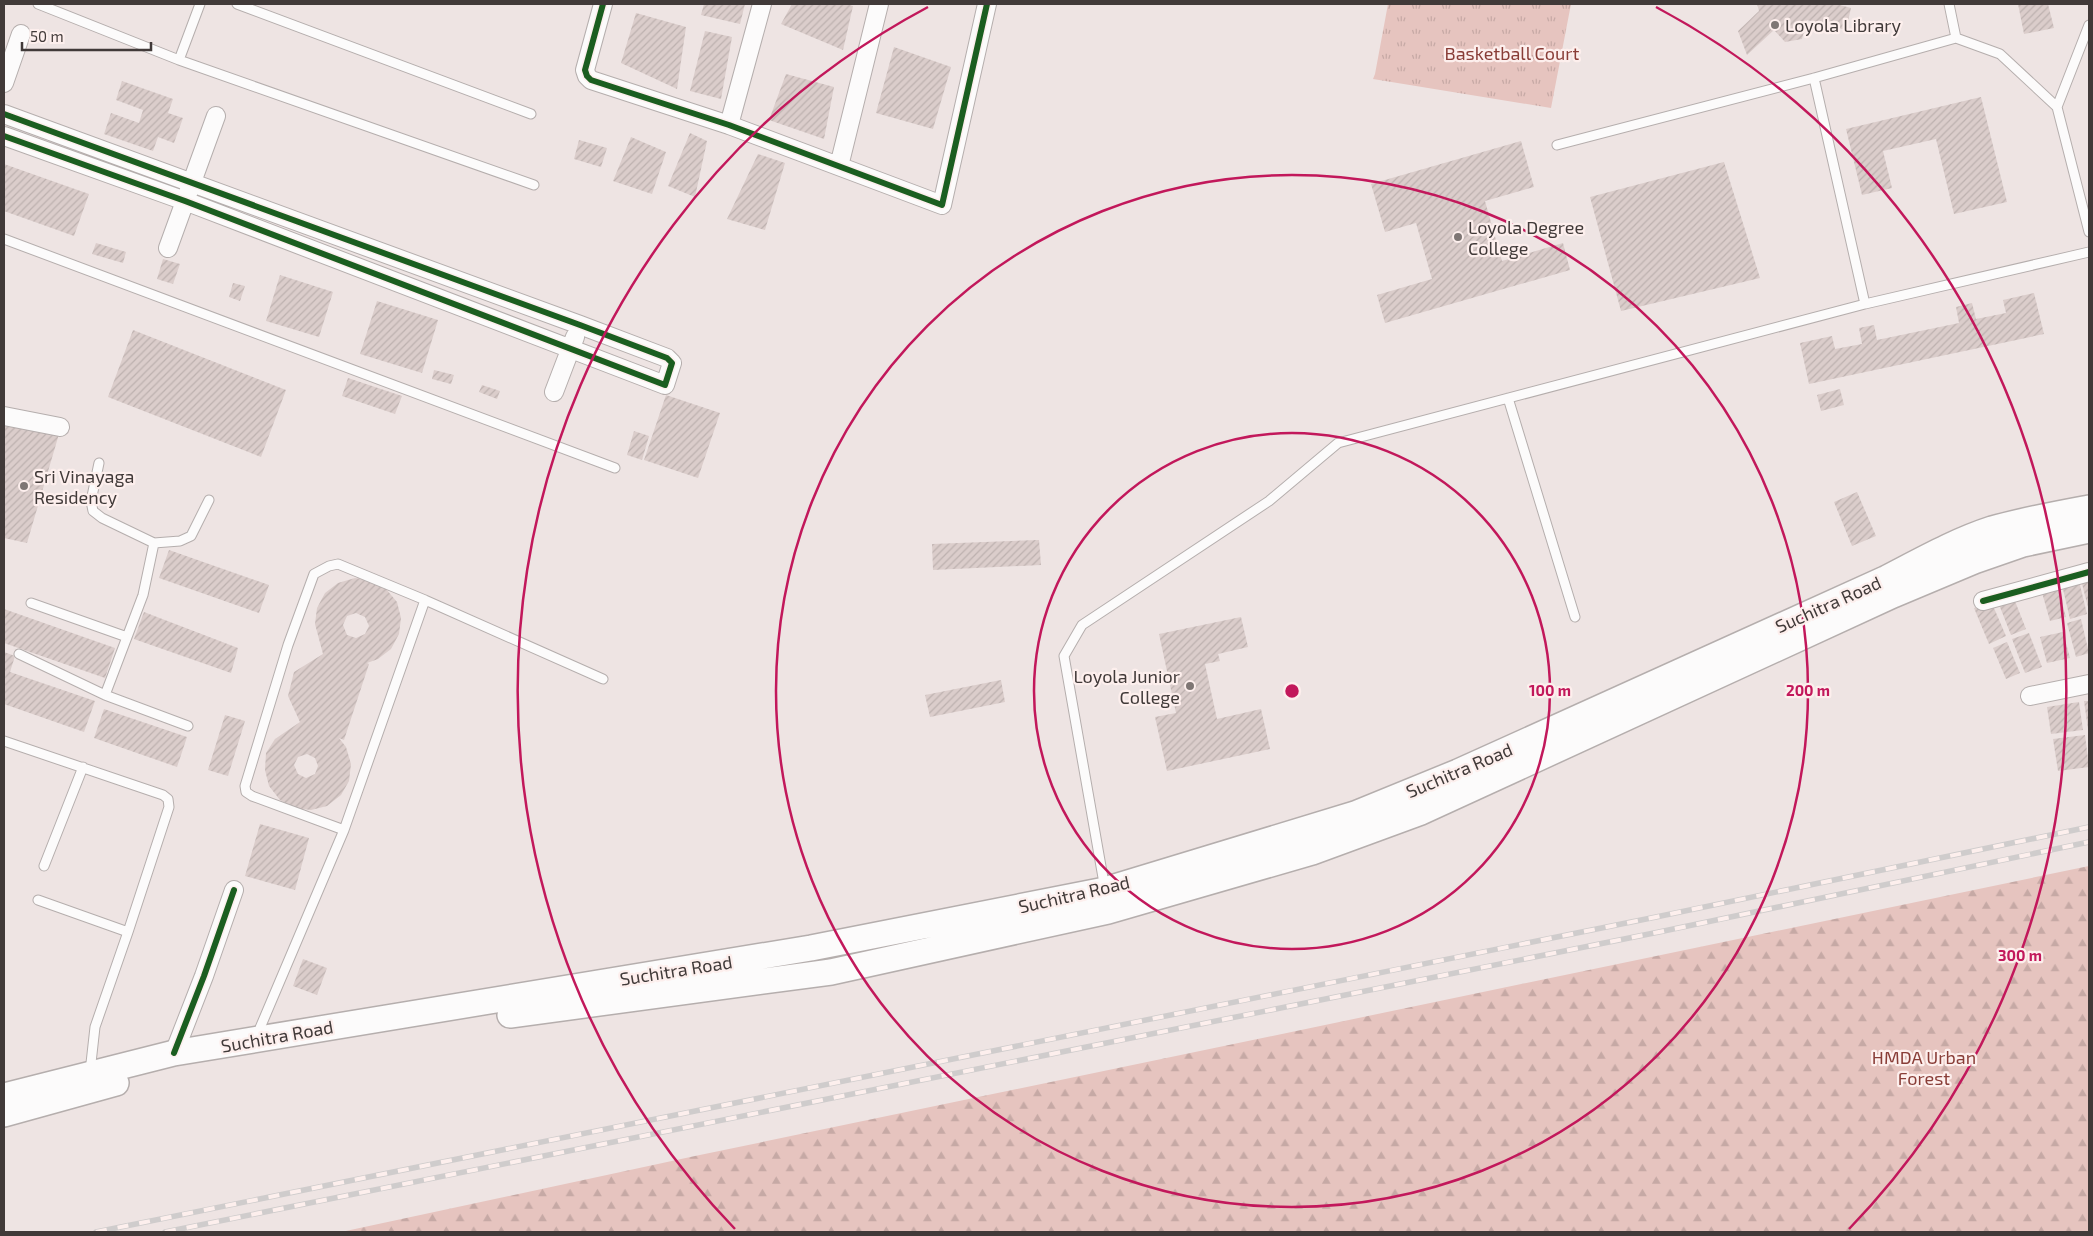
<svg xmlns="http://www.w3.org/2000/svg" width="2093" height="1236" viewBox="0 0 2093 1236" font-family="'Exo 2',sans-serif">
  <style>
    .forest { fill: url(#forest-firs) }
    .park { fill: url(#park-tufts) }
    .building { fill: url(#building-hatch); fill-rule: evenodd }
    .lines { fill: none; stroke-linecap: round; stroke-linejoin: round }
    .lane-casing { stroke: #b5aead; stroke-width: 11 }
    .street-casing { stroke: #b5aead; stroke-width: 20 }
    .secondary-casing { stroke: #b5aead; stroke-width: 28 }
    .lane { stroke: #fcfbfb; stroke-width: 9 }
    .street { stroke: #fcfbfb; stroke-width: 18 }
    .secondary { stroke: #fcfbfb; stroke-width: 25 }
    .rail-casing { stroke: #cfcccc; stroke-width: 5.5 }
    .rail { stroke: #fdefed; stroke-width: 4; stroke-dasharray: 11; stroke-linecap: butt }
    .cycleway-casing { stroke: #fdefed; stroke-width: 9 }
    .cycleway { stroke: #1b5e20; stroke-width: 6 }
    .ring { fill: none; stroke: #c2185b; stroke-width: 2.5 }
    .poi-dot { fill: #7e7674; stroke: #fdefed; stroke-width: 2 }
    .labels { text-anchor: middle; dominant-baseline: central; stroke-width: 4.5; stroke-linejoin: round; paint-order: stroke }
    .poi-label { font-size: 18px; fill: #413a39; stroke: #fdefed; text-anchor: start }
    .park-label { font-size: 18px; fill: #893d37; stroke: #fdefed }
    .street-label { font-size: 18px; fill: #413a39; stroke: #fdefed }
    .centre { fill: #c2185b; stroke: #fdefed; stroke-width: 2.5 }
    .ring-label { font-size: 15px; text-anchor: middle; font-weight: bold; fill: #c2185b; stroke: #fdefed; stroke-width: 4.5; stroke-linejoin: round; paint-order: stroke }
  </style>
  <defs>
    <pattern id="forest-firs" width="22" height="20" patternUnits="userSpaceOnUse" patternTransform="scale(1.25)"><rect width="22" height="20" fill="#e6c4bf"/><path d="M5 1l3.5 6h-7zM16 11l3.5 6h-7z" fill="#c6a9a5"/></pattern>
    <pattern id="park-tufts" width="24" height="20" patternUnits="userSpaceOnUse" patternTransform="scale(1.25)"><rect width="24" height="20" fill="#e6c4bf"/><path d="M3 7l-1-3M5 7V3M7 7l1-3M15 17l-1-3M17 17v-4M19 17l1-3" fill="none" stroke="#c6a9a5"/></pattern>
    <pattern id="building-hatch" width="6" height="6" patternUnits="userSpaceOnUse" patternTransform="scale(1.25)"><rect width="6" height="6" fill="#dbcdcb"/><path d="M-1 1l2-2M0 6l6-6M5 7l2-2" fill="none" stroke="#bdb1af"/></pattern>
  </defs>
  <rect width="100%" height="100%" fill="#eee4e3"/>
  <path class="forest" d="M2089,866v366h-1748l354,-76z"/>
  <path class="park" d="M1388,4h183l-20,104 -178,-29 2,-5z"/>
  <path class="building" d="M704,4h41l-5,20 -39,-9z
    M792,4h54l7,2 -10,44 -62,-26z
    M1757,4h79l15,4 -5,22 -39,-10 -5,19 -17,3 -11,-12 -27,25 -9,-24 21,-20z
    M2018,4h30l6,24 -30,6z
    M636,13l50,14 -9,62 -56,-26z
    M705,31l27,6 -11,62 -31,-8z
    M894,47l57,20 -18,62 -57,-16z
    M786,74l48,13 -10,52 -55,-19z
    M122,81l51,18 -5,14 15,5 -9,25 -16,-6 -5,14 -49,-17 7,-21 28,10 4,-13 -27,-10z
    M1981,97l26,105 -53,12 -18,-75 -53,12 9,37 -30,7 -16,-66z
    M690,133l17,8 -12,56 -27,-11z
    M631,137l35,15 -14,42 -39,-13z
    M579,140l28,8 -6,19 -27,-8z
    M1521,141l13,46 -49,14 17,60 61,-18 7,27 -185,53 -8,-28 55,-16 -16,-56 -31,9 -14,-48z
    M758,154l27,9 -20,67 -38,-11z
    M1724,162l36,116 -139,33 -31,-114z
    M4,164l85,30 -15,42 -70,-25z
    M96,243l30,9 -3,11 -31,-9z
    M163,259l17,5 -7,20 -16,-5z
    M280,275l53,17 -14,45 -53,-16z
    M233,283l12,3 -5,15 -11,-4z
    M2034,293l10,41 -235,50 -9,-41 32,-7 3,13 27,-5 -3,-16 15,-3 3,15 82,-17 -3,-16 16,-4 4,16 30,-6 -3,-13z
    M377,301l61,19 -16,53 -62,-19z
    M133,330l153,60 -25,67 -153,-60z
    M434,370l20,5 -3,9 -19,-5z
    M348,378l54,18 -7,18 -53,-18z
    M482,385l18,6 -3,8 -18,-7z
    M1840,389l4,16 -23,6 -4,-16z
    M666,395l54,18 -22,65 -54,-18z
    M4,423l55,11 -32,109 -23,-5z
    M634,431l15,5 -7,24 -15,-5z
    M1857,492l19,44 -24,10 -18,-44z
    M1039,540l2,25 -108,5 -1,-26z
    M169,550l100,35 -10,28 -100,-35z
    M355,578l16,2 15,9 11,13 4,16 -2,16 -8,15 -13,10 -11,4 2,1 -25,76 -5,-2 7,9 5,17 -2,17 -8,14 -14,11 -16,4 -17,-2 -14,-8 -11,-14 -4,-16 1,-17 9,-14 25,-17 -12,-26 6,-24 29,-18 -8,-30 2,-16 8,-15 13,-10zM356,613l9,4 4,9 -4,8 -9,4 -9,-3 -4,-10 4,-9zM307,754l8,4 3,8 -3,8 -9,4 -8,-4 -4,-9 4,-8z
    M2089,578v33l-8,-31z
    M2079,581l8,33 -17,5 -8,-34z
    M2057,585l9,32 -16,4 -9,-32z
    M2013,596l13,33 -15,6 -13,-33z
    M1991,601l15,35 -17,8 -15,-36z
    M4,609l111,39 -10,30 -101,-35z
    M144,612l94,36 -7,25 -97,-34z
    M1241,617l7,30 -30,7 2,7 -15,3 12,55 44,-10 9,40 -103,22 -12,-54 21,-4 -17,-79z
    M2081,619l8,34 -13,4 -9,-34z
    M2063,632l7,26 -23,5 -7,-26z
    M2029,633l13,34 -17,6 -13,-34z
    M2007,642l13,31 -14,6 -13,-31z
    M4,652l11,4 -5,16 85,29 -11,31 -80,-28z
    M1001,680l4,22 -75,15 -5,-22z
    M2084,701h5v28h-1z
    M2079,702l4,28 -32,4 -4,-27z
    M104,709l83,28 -10,30 -83,-29z
    M225,715l20,6 -17,55 -20,-6z
    M2085,735l4,32 -31,4 -5,-32z
    M260,824l49,14 -14,52 -50,-14z
    M303,959l24,9 -10,27 -24,-9z"/>
  <g class="lines">
    <defs>
      <path id="lane" d="M38,4l141,56 355,125
        M237,4l294,110
        M1949,4l7,34
        M179,60l21,-56
        M1814,78l51,226
        M2057,107l32,-82
        M1557,145l257,-67 142,-40 44,16 57,53 32,125
        M4,239l611,229
        M1508,398l67,219
        M99,463l-8,38 2,10 9,7 52,25 26,-2 11,-5 18,-36
        M31,603l96,34
        M19,654l86,41 83,31
        M105,695l38,-100 11,-52
        M4,741l159,54 5,4 1,8 -41,125 -33,95 -5,45
        M344,830l-92,-34 -6,-4 -1,-6 43,-141 26,-71 15,-8 9,-2 87,36
        M44,866l39,-99
        M1105,889l-41,-233 18,-31 187,-124 69,-58 527,-139 224,-52
        M38,900l90,32
        M257,1035l87,-205 81,-230 178,79"/>
      <path id="street" d="M603,4l-18,66 2,6 4,4 138,45 213,80 45,-201
        M4,83l17,-49
        M4,114l576,211 87,33 5,5 -7,22 -480,-184 -181,-65
        M729,125l33,-121
        M839,166l40,-162
        M168,248l48,-132
        M554,392l21,-55
        M4,416l56,11
        M1983,601l106,-29
        M2030,696l59,-12
        M174,1053l30,-77 30,-86"/>
      <path id="secondary" d="M510,1015l321,-43 277,-61 204,-59 109,-40 472,-217 81,-34 49,-17 66,-14
        M4,1096l170,-43 637,-105 294,-58 250,-76 103,-42 427,-193c35,-18 70,-38 107,-50 32,-9 65,-15 97,-21
        M4,1114l112,-31"/>
    </defs>
    <use href="#lane" class="lane-casing"/>
    <use href="#street" class="street-casing"/>
    <use href="#secondary" class="secondary-casing"/>
    <use href="#lane" class="lane"/>
    <use href="#street" class="street"/>
    <use href="#secondary" class="secondary"/>
    <defs>
      <path id="rail" d="M96,1232l1560,-315 433,-90
        M165,1232l1494,-300 430,-90"/>
    </defs>
    <use href="#rail" class="rail-casing"/>
    <use href="#rail" class="rail"/>
    <defs>
      <path id="cycleway" d="M603,4l-18,66 2,6 4,4 138,45 213,80 45,-201
        M4,114l576,211 87,33 5,5 -7,22 -480,-184 -181,-65
        M1983,601l106,-29
        M174,1053l30,-77 30,-86"/>
    </defs>
    <use href="#cycleway" class="cycleway-casing"/>
    <use href="#cycleway" class="cycleway"/>
  </g>
  <g class="ring">
    <circle cx="1292" cy="691" r="258"/>
    <circle cx="1292" cy="691" r="516"/>
    <path d="M735 1229A775 775 0 0 1 928 7M1656 7A775 775 0 0 1 1849 1229"/>
  </g>
  <g class="poi-dot">
    <circle cx="1775" cy="25" r="5"/>
    <circle cx="1458" cy="237" r="5"/>
    <circle cx="24" cy="486" r="5"/>
    <circle cx="1190" cy="686" r="5"/>
  </g>
  <g class="labels">
    <g class="poi-label">
      <text x="1785" y="25">Loyola Library</text>
      <text x="1468" y="227">Loyola Degree<tspan x="1468" dy="21">College</tspan></text>
      <text x="34" y="476">Sri Vinayaga<tspan x="34" dy="21">Residency</tspan></text>
      <text x="1180" y="676" text-anchor="end">Loyola Junior<tspan x="1180" dy="21">College</tspan></text>
    </g>
    <g class="park-label">
      <text x="1512" y="53">Basketball Court</text>
      <text x="1924" y="1057">HMDA Urban<tspan x="1924" dy="21">Forest</tspan></text>
    </g>
    <g class="street-label">
      <text transform="translate(1828 604) rotate(-24)">Suchitra Road</text>
      <text transform="translate(1459 770) rotate(-23)">Suchitra Road</text>
      <text transform="translate(1074 894) rotate(-13)">Suchitra Road</text>
      <text transform="translate(676 970) rotate(-9)">Suchitra Road</text>
      <text transform="translate(277 1036) rotate(-10)">Suchitra Road</text>
    </g>
  </g>
  <circle cx="1292" cy="691" r="8" class="centre"/>
  <g class="ring-label">
    <text x="1550" y="696">100 m</text>
    <text x="1808" y="696">200 m</text>
    <text x="2020" y="961">300 m</text>
  </g>
  <rect width="2093" height="1236" fill="none" stroke="#413a39" stroke-width="10"/>
  <path d="M22 42v8h129v-8" fill="none" stroke="#413a39" stroke-width="2.5"/>
  <text x="30" y="42" font-size="15" fill="#413a39" stroke="#fdefed" stroke-width="4" paint-order="stroke">50 m</text>
</svg>
